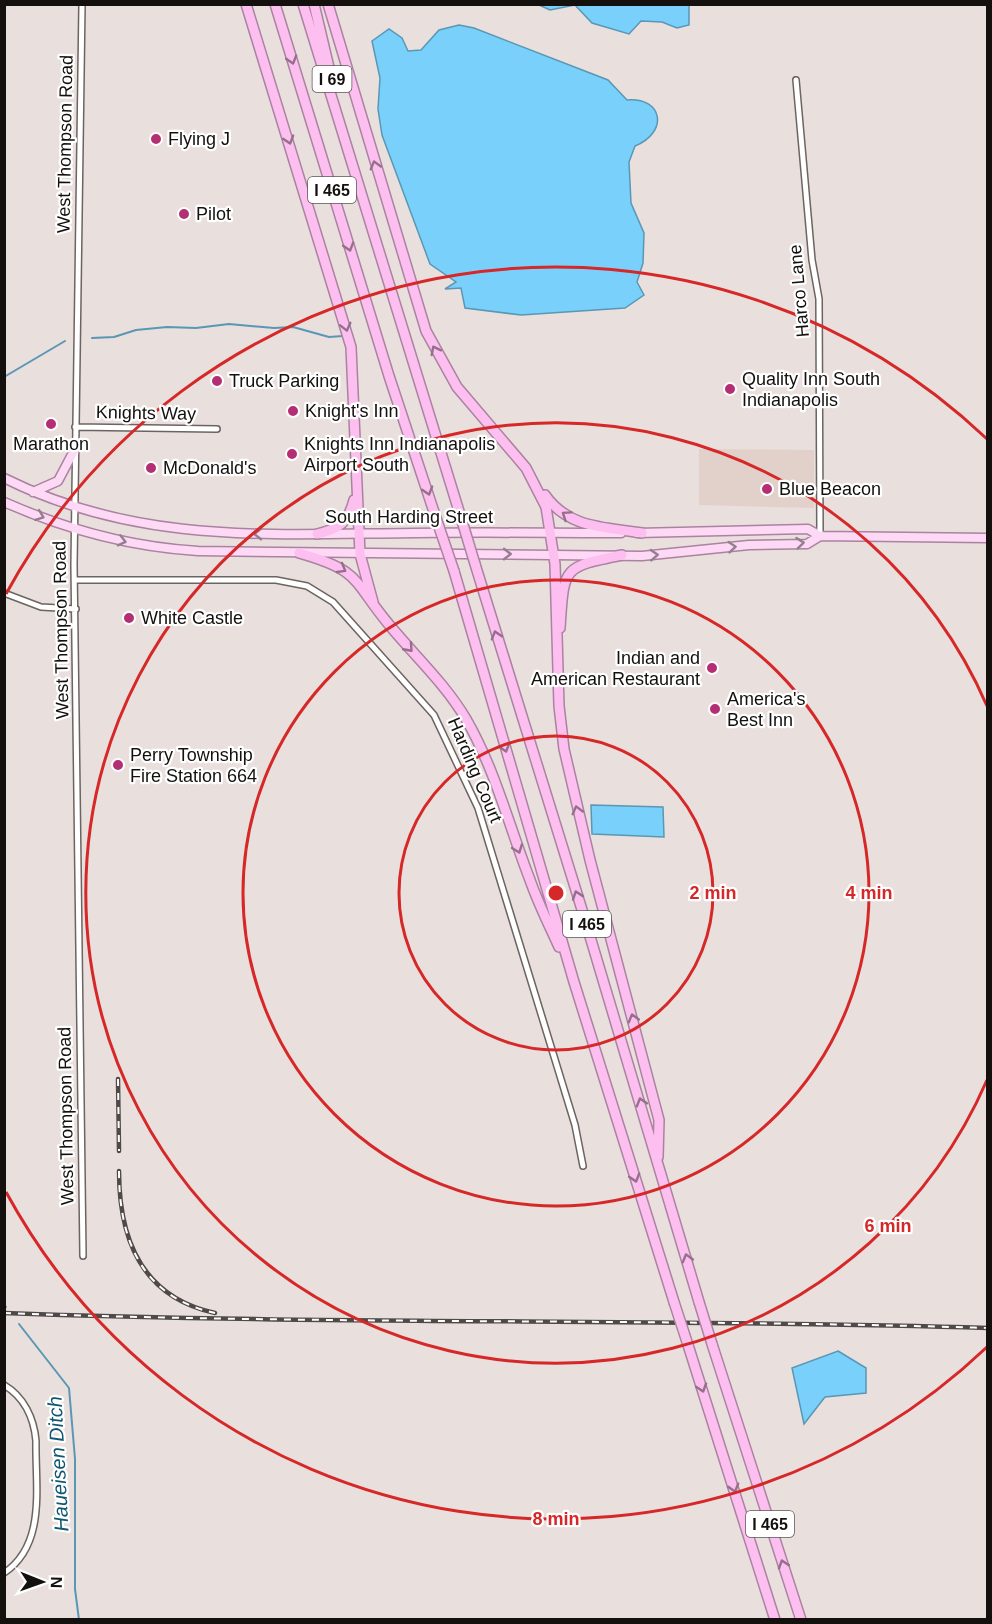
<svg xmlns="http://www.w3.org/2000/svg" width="992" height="1624" viewBox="0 0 992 1624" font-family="Helvetica,sans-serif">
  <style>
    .built { fill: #e2d1ca }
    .water { fill: #79d1fb; stroke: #5a97b4; stroke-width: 1.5 }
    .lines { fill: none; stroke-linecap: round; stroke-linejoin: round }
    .stream { stroke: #5a97b4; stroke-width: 2 }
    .minor-casing { stroke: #6c6461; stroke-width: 8 }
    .primary-casing { stroke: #ab82a1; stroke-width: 11 }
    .motorway-casing { stroke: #ab82a1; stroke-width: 12 }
    .minor { stroke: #fff; stroke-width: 5 }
    .primary { stroke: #fed9f6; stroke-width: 8 }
    .motorway { stroke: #fdbff0; stroke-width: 9 }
    .rail-casing { stroke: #4f4a48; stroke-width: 4.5 }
    .rail { stroke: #fff; stroke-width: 2; stroke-dasharray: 7; stroke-linecap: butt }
    .motorway-bridge-casing { stroke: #ab82a1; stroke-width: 12; stroke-linecap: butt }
    .motorway-bridge { stroke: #fdbff0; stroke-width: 9 }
    .oneway { stroke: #94708a }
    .oneway2 { stroke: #947f8e }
    .ring { fill: none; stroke: #d62828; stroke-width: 3 }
    .poi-dot { fill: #b32e73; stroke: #fff; stroke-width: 2 }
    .labels { text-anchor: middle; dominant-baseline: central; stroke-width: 4.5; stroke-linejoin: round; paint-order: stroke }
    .shield { fill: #fff; stroke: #5a5856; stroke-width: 1.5 }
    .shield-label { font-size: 16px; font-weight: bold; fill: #13100e }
    .poi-label { font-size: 18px; fill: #13100e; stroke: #fff; text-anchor: start }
    .street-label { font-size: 18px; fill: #13100e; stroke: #fff }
    .water-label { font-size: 20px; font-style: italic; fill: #0f5773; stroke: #fff }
    .centre { fill: #d62828; stroke: #fff; stroke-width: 3 }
    .ring-label { font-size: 18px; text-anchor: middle; font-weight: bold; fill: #d62828; stroke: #fff; stroke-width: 4.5; stroke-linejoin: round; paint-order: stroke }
  </style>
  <rect width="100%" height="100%" fill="#e9dfdc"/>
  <path class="built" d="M699,449l115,1v58l-115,-3z"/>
  <path class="water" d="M539,5h150v20l-12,3 -15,-6 -21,-1 -12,13 -37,-11 -17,-18 -25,5z
    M459,25l15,3 134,52 19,20c36,-3 42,32 8,46l-6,16 2,41 13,30 -1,30 -6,19 7,13 -19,13 -104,7 -56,-7 -4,-20 -16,1 11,-7 -26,-18 -48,-129 -4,-26 2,-31 -8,-37 17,-12 13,9 6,13 13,-1 18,-20z
    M591,805l72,2 1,30 -72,-3z
    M838,1351l28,17v25l-41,4 -21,27 -12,-56z"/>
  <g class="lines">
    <path class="stream" d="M92,338l22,-1 22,-7 31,-3 29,1 33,-4 45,4 19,-1 36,10 14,-1
      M4,377l61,-36
      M4,1304l2,3
      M19,1324l50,64 6,71v130l4,31"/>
    <defs>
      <path id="minor" d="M82,4l-8,561 9,691
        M796,80l16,180 7,39 1,237
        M75,427l142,2
        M76,580h200l31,6 26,16 101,113 44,93 97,317 8,41
        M4,593l37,14 35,2
        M4,1385c20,12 30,33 32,56 -1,45 11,103 -32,132"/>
      <path id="primary" d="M4,478c134,67 267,56 411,55 69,-1 137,0 206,0
        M33,492l25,-11 18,-34
        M4,502c61,27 127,45 194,49l444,5 107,-11 58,-1 13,-8 168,2
        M637,533l171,-4 12,7"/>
      <path id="motorway" d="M246,4l105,343 9,207 13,48
        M275,4l114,372 48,145
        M303,4l159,517
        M314,4l17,72
        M328,4l98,327 31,56 69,81 20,39 9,57 4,142 5,43 26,111 69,260 -1,37
        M545,495c24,34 60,32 97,38
        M317,534c22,-5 31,-11 37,-34
        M299,553c64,18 53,28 92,74 25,30 55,58 75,92 29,50 43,107 64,161 8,23 19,45 29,67
        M475,564l108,349 116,389
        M454,571l120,411 100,320
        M560,628c4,-61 2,-61 62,-73
        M712,1344l89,276
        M688,1345l87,275"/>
    </defs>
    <use href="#minor" class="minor-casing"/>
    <use href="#primary" class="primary-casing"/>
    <use href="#motorway" class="motorway-casing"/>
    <use href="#minor" class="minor"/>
    <use href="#primary" class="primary"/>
    <use href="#motorway" class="motorway"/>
    <defs>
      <path id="rail" d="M118,1079l1,72
        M119,1171c0,68 22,126 96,142
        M4,1313c328,12 656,5 984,15"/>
    </defs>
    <use href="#rail" class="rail-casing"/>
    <use href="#rail" class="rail"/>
    <defs>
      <path id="motorway-bridge" d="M437,521l17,50
        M462,521l13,43
        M674,1302l14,43
        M699,1302l13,42"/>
    </defs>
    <use href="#motorway-bridge" class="motorway-bridge-casing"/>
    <use href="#motorway-bridge" class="motorway-bridge"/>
  </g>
  <defs><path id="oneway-chevron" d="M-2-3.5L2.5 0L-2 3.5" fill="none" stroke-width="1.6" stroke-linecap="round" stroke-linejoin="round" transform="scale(1.5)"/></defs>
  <g class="oneway">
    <use href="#oneway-chevron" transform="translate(292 60) rotate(73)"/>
    <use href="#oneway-chevron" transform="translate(289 140) rotate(73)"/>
    <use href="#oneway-chevron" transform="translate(375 165) rotate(-106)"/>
    <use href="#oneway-chevron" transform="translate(349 247) rotate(73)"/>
    <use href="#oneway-chevron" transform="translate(346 327) rotate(76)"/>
    <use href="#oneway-chevron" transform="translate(435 350) rotate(-117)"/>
    <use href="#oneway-chevron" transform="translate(428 491) rotate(73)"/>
    <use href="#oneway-chevron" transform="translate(566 515) rotate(-146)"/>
    <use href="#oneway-chevron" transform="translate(342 569) rotate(30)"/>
    <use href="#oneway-chevron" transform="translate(496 635) rotate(-107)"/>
    <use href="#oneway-chevron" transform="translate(409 648) rotate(48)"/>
    <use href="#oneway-chevron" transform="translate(505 748) rotate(73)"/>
    <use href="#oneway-chevron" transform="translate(577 810) rotate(-105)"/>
    <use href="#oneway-chevron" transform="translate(518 849) rotate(70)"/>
    <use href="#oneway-chevron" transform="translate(577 895) rotate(-109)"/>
    <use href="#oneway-chevron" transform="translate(633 1018) rotate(-106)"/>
    <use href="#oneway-chevron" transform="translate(641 1102) rotate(-107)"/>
    <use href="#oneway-chevron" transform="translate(635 1178) rotate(73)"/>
    <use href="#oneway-chevron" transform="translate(687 1258) rotate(-106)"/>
    <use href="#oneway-chevron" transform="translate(702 1388) rotate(72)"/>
    <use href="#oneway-chevron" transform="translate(734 1488) rotate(73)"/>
    <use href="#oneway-chevron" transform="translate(783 1564) rotate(-108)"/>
  </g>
  <g class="oneway2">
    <use href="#oneway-chevron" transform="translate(40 516) rotate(21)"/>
    <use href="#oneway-chevron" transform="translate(258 534) rotate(-180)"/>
    <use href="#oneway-chevron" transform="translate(122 541) rotate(14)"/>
    <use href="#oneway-chevron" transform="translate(800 543) rotate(-6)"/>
    <use href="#oneway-chevron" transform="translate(732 547) rotate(-5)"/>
    <use href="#oneway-chevron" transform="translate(507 554)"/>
    <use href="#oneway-chevron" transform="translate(654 555) rotate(-3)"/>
  </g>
  <g class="ring">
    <circle cx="556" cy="893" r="157"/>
    <circle cx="556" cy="893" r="313"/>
    <path d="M987 1080A470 470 0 1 1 987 706"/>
    <path d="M987 1347A626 626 0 0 1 6 1192M6 594A626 626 0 0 1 987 439"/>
  </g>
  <g class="poi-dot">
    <circle cx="156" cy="139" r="6"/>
    <circle cx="184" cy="214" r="6"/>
    <circle cx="217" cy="381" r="6"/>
    <circle cx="730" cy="389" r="6"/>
    <circle cx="293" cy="411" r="6"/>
    <circle cx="51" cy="424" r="6"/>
    <circle cx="292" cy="454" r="6"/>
    <circle cx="151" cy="468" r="6"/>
    <circle cx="767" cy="489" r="6"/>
    <circle cx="129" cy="618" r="6"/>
    <circle cx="712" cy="668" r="6"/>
    <circle cx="715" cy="709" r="6"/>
    <circle cx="118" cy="765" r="6"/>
  </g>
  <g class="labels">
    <g class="shield">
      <rect x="312.5" y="66" width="39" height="26" rx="4.5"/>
      <rect x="308" y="177" width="48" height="26" rx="4.5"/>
      <rect x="563" y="911" width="48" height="26" rx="4.5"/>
      <rect x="746" y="1511" width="48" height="26" rx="4.5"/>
    </g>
    <g class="shield-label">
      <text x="332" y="79">I 69</text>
      <text x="332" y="190">I 465</text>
      <text x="587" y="924">I 465</text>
      <text x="770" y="1524">I 465</text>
    </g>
    <g class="poi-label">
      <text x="168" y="139">Flying J</text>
      <text x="196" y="214">Pilot</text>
      <text x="742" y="379">Quality Inn South<tspan x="742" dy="21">Indianapolis</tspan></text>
      <text x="229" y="381">Truck Parking</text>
      <text x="305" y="411">Knight's Inn</text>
      <text x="51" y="444" text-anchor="middle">Marathon</text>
      <text x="304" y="444">Knights Inn Indianapolis<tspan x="304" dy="21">Airport South</tspan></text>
      <text x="163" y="468">McDonald's</text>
      <text x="779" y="489">Blue Beacon</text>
      <text x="141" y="618">White Castle</text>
      <text x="700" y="658" text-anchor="end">Indian and<tspan x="700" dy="21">American Restaurant</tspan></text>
      <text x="727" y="699">America's<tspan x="727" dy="21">Best Inn</tspan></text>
      <text x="130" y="755">Perry Township<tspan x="130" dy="21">Fire Station 664</tspan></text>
    </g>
    <g class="street-label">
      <text transform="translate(65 144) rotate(-89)">West Thompson Road</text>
      <text transform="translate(799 291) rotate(-95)">Harco Lane</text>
      <text transform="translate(146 413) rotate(1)">Knights Way</text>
      <text x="409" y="517">South Harding Street</text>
      <text transform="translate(61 630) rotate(-91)">West Thompson Road</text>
      <text transform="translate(475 770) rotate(67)">Harding Court</text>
      <text transform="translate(66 1116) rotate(-91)">West Thompson Road</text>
    </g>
    <g class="water-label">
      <text transform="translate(58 1464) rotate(-93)">Haueisen Ditch</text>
    </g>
  </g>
  <circle cx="556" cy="893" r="9" class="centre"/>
  <g class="ring-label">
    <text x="713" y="899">2 min</text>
    <text x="869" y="899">4 min</text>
    <text x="888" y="1232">6 min</text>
    <text x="556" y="1525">8 min</text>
  </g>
  <rect width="992" height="1624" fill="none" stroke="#13100e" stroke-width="12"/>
  <g transform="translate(42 1582) rotate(91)" stroke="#ffffff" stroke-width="4.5" paint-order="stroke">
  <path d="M0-4.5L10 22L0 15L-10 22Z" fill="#13100e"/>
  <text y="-9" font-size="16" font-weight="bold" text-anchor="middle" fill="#13100e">N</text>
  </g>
</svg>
